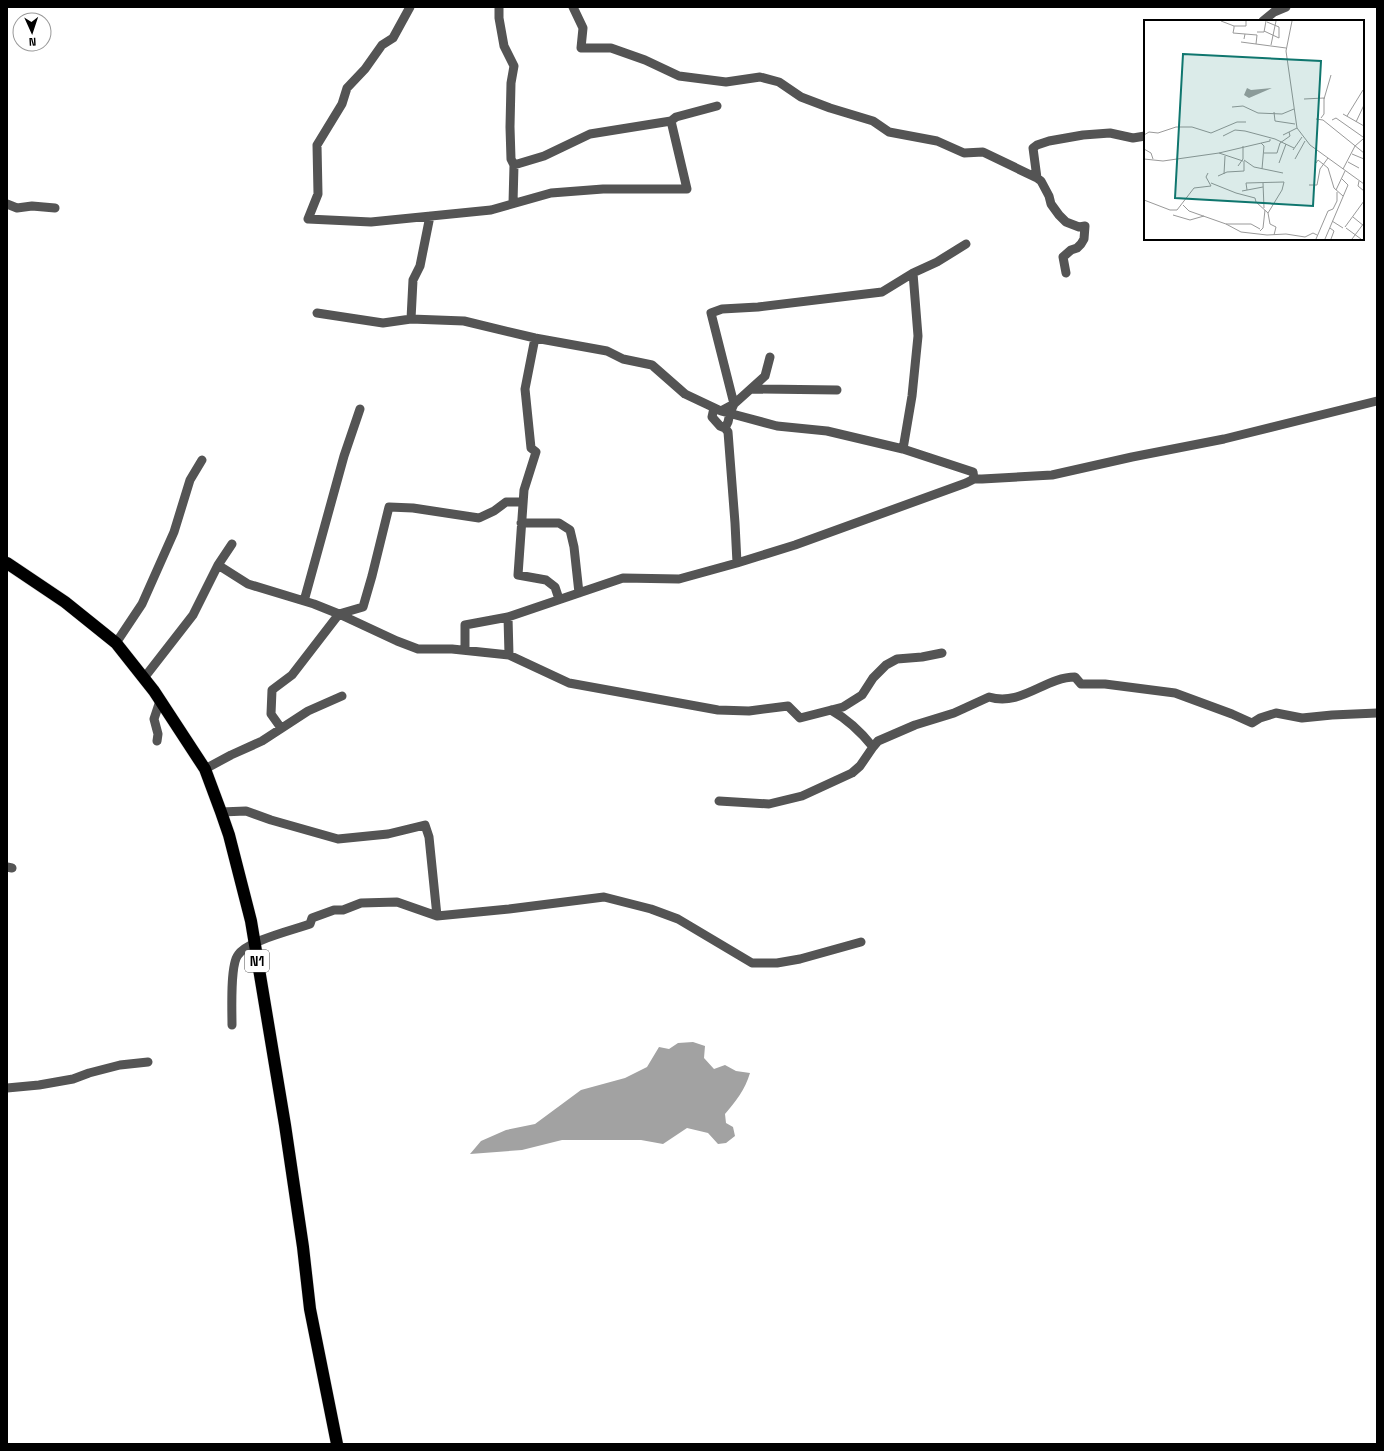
<svg xmlns="http://www.w3.org/2000/svg" width="1384" height="1451" viewBox="0 0 1384 1451" font-family="'Space Grotesk',sans-serif">
  <style>
    .water { fill: #a2a2a2 }
    .lines { fill: none; stroke-linecap: round; stroke-linejoin: round }
    .highway-casing { stroke: #dbdbdb; stroke-width: 13 }
    .minor { stroke: #545454; stroke-width: 9 }
    .highway { stroke: #000; stroke-width: 12 }
    .labels { text-anchor: middle; dominant-baseline: central; stroke-width: 3.5; stroke-linejoin: round; paint-order: stroke }
    .shield { fill: #fff; stroke: #4c4c4c; stroke-width: 1 }
    .shield-label { font-size: 13px; font-weight: bold; fill: #000 }
    .inset-road { fill: none; stroke: #999; stroke-width: 1 }
    .view { fill: #0f766e; fill-opacity: 0.15; stroke: #0f766e; stroke-width: 2 }
    .inset-edge { fill: none; stroke: #000; stroke-width: 2 }
  </style>
  <rect width="100%" height="100%" fill="#fff"/>
  <path class="water" d="M693,1042l12,4 -1,12 10,11 11,-4 11,6 14,2c-5,17 -14,28 -25,41l1,9 7,4 2,9 -9,7 -8,1 -10,-11 -21,-5 -24,16 -22,-4h-79l-40,10 -52,4 11,-13 25,-11 29,-6 46,-34 44,-12 22,-11 12,-20 10,2 9,-6z"/>
  <g class="lines">
    <defs>
      <path id="highway" d="M7,563l58,39 51,41 38,48 51,78 16,43 8,23 22,86 34,204 18,122 7,62 27,135"/>
    </defs>
    <use href="#highway" class="highway-casing"/>
    <path class="minor" d="M410,7l-17,31 -11,7 -17,24 -18,19 -5,16 -25,41 1,49 -10,25 63,3 120,-12 60,-17 52,-4h84l-16,-68
      M499,7v11l5,28 10,20 -3,17 -1,44 1,32 3,6 -1,38
      M573,7l10,21 -2,20h30l34,12 34,16 47,6 34,-5 19,5 22,15 29,11 43,13 16,11 48,9 27,12 19,-1 54,26
      M1263,21l11,-9 12,-5
      M514,165l30,-9 46,-22 81,-13 5,-4 41,-11
      M7,204l10,4 15,-2 23,2
      M1066,273l-3,-16 8,-7 6,-2 4,-4 3,-5 1,-13 -6,1 -13,-5 -7,-7 -8,-11 -2,-8 -8,-15 -4,-3 -4,-30 4,-3 12,-4 34,-6 27,-2 23,5 12,-2
      M317,313l66,10 28,-4 53,2 71,17 72,13 16,8 29,6 33,29 36,17 13,-7 -23,-91 11,-4 36,-2 124,-15 31,-19 24,-11 29,-18
      M411,319l2,-39 7,-14 10,-50
      M535,338l-10,51 6,59 5,4 -12,38 -6,85 28,5 9,7 4,12
      M752,389l85,1
      M714,408l-2,9 8,9 5,2
      M903,449l9,-53 6,-60 -5,-63
      M974,479h8l70,-4 80,-18 92,-18 153,-38
      M521,523h38l11,7 4,17 5,46
      M737,563l-2,-40 -7,-91 -3,-4 3,-6 2,-9 4,-9 31,-28 5,-19
      M218,565l30,19 66,20 25,10 58,27 21,8h34l57,6 60,28 149,27 31,1 39,-5 12,12 43,-11 19,-12 11,-17 13,-13 11,-6 25,-2 20,-4
      M304,601l40,-145 16,-47
      M508,617l1,38
      M116,643l26,-39 32,-72 16,-52 12,-20
      M465,650v-25l43,-8 115,-39 56,1 58,-16 58,-18 171,-62 8,-4 -1,-7 -70,-23 -76,-18 -50,-5 -56,-15
      M144,678l49,-63 25,-50 14,-21
      M831,710c16,9 30,22 42,37
      M281,728l-10,-14 1,-24 20,-15 47,-61 24,-7 9,-31 17,-69 24,1 66,10 15,-7 12,-9h17
      M157,741l1,-7 -4,-15 6,-18
      M205,769l26,-14 31,-14 46,-30 34,-15
      M719,801l50,3 33,-8 50,-23 8,-7 13,-19 5,-6 37,-16 39,-12 35,-16c32,10 56,-20 86,-20l6,7h24l70,9 57,21 20,9 8,-5 16,-5 26,5 30,-3 45,-2
      M221,812l25,-1 25,9 67,19 50,-5 37,-9 4,12 8,79
      M7,867l5,1
      M232,1025c0,-14 -2,-60 6,-70 9,-14 55,-25 72,-31l2,-6 22,-8h9l18,-7 36,-1 40,14 72,-7 95,-12 47,12 27,10 74,44h25l23,-4 61,-17
      M7,1088l32,-3 34,-6 16,-6 31,-8 28,-3"/>
    <use href="#highway" class="highway"/>
  </g>
  <g class="labels">
    <rect class="shield" x="245" y="950" width="24" height="22" rx="3"/>
    <g class="shield-label">
      <text x="257" y="961">N1</text>
    </g>
  </g>
  <g transform="translate(1144 20)">
    <rect width="220" height="220" fill="#fff"/>
    <path d="M103,68l4,2 21,-2 -23,10 -5,-3z" fill="#a2a2a2"/>
    <path class="inset-road" d="M77,1l13,5M148,1l-6,30 11,77 13,17 54,39M120,11l15,7v-11l-12,-5M113,12h7l2,-11M101,14l-12,-1 1,-5v-2h12v-5M100,19l1,-5 12,1 -1,9M97,22l45,6M127,25l5,-24M160,79l20,-1v16l-3,4M180,79l7,-24M88,87l11,-1 15,7 24,1 12,-5M130,92l1,9 20,3M199,94l21,12M203,96l16,-26M172,99l7,1 41,33M188,100l4,-2 27,19M212,102l8,-17M0,115l5,-3 9,1 18,-6h16l19,6 26,-11h9M139,115l14,-7M79,116l12,-6 10,1 30,8 19,9M117,123l3,3 -2,23M0,129l7,4 2,6M149,130l9,-13M120,133h13l3,-10 10,-7 -1,-4M208,134l12,5M0,139l19,2 56,-8M151,139l10,-18M100,140l10,7 29,6M99,141l-24,-8 51,-12v-2M204,142l11,6M135,143l7,-19M172,143l2,-3 10,8 6,20 9,8M94,146l5,-7v-13M199,149l12,-23 8,-7M80,154l1,-18M74,156l9,-4 17,-1v-10M215,161l-1,5 6,5M67,163l25,10 19,5 1,4 12,11M119,163l1,25M165,165h8l3,-16 8,-11M103,170l-1,-7 38,-1 -2,8 -14,23 2,11 6,3 -2,8M192,170l9,-19M98,171l21,-4M0,180l26,10h7l17,-22 17,-2 -5,-9 2,-4M39,185l6,6 37,13h25l9,5M29,195l17,5 14,-4M209,197l11,9M188,201l11,7M82,204l15,8 26,3 19,-1 19,3 8,-4 4,2M201,207l19,-26M186,208l4,3 -3,8M202,208l15,11M116,211l3,-3 2,-18M172,219l12,-28 5,-2 4,-8v-9M181,219l23,-54 -6,-6M208,219l12,-16"/>
    <path class="view" d="M39,34l138,7 -8,145 -138,-8z"/>
    <rect width="220" height="220" class="inset-edge"/>
  </g>
  <rect width="1384" height="1451" fill="none" stroke="#000000" stroke-width="16"/>
  <g transform="translate(32 32) rotate(177)"><circle r="19" fill="#ffffff" stroke="#999999"/>
  <path d="M0-3L7 15L0 10L-7 15Z" fill="#000000"/>
  <text y="-6" font-size="11" font-weight="bold" text-anchor="middle" fill="#000000">N</text>
  </g>
</svg>
